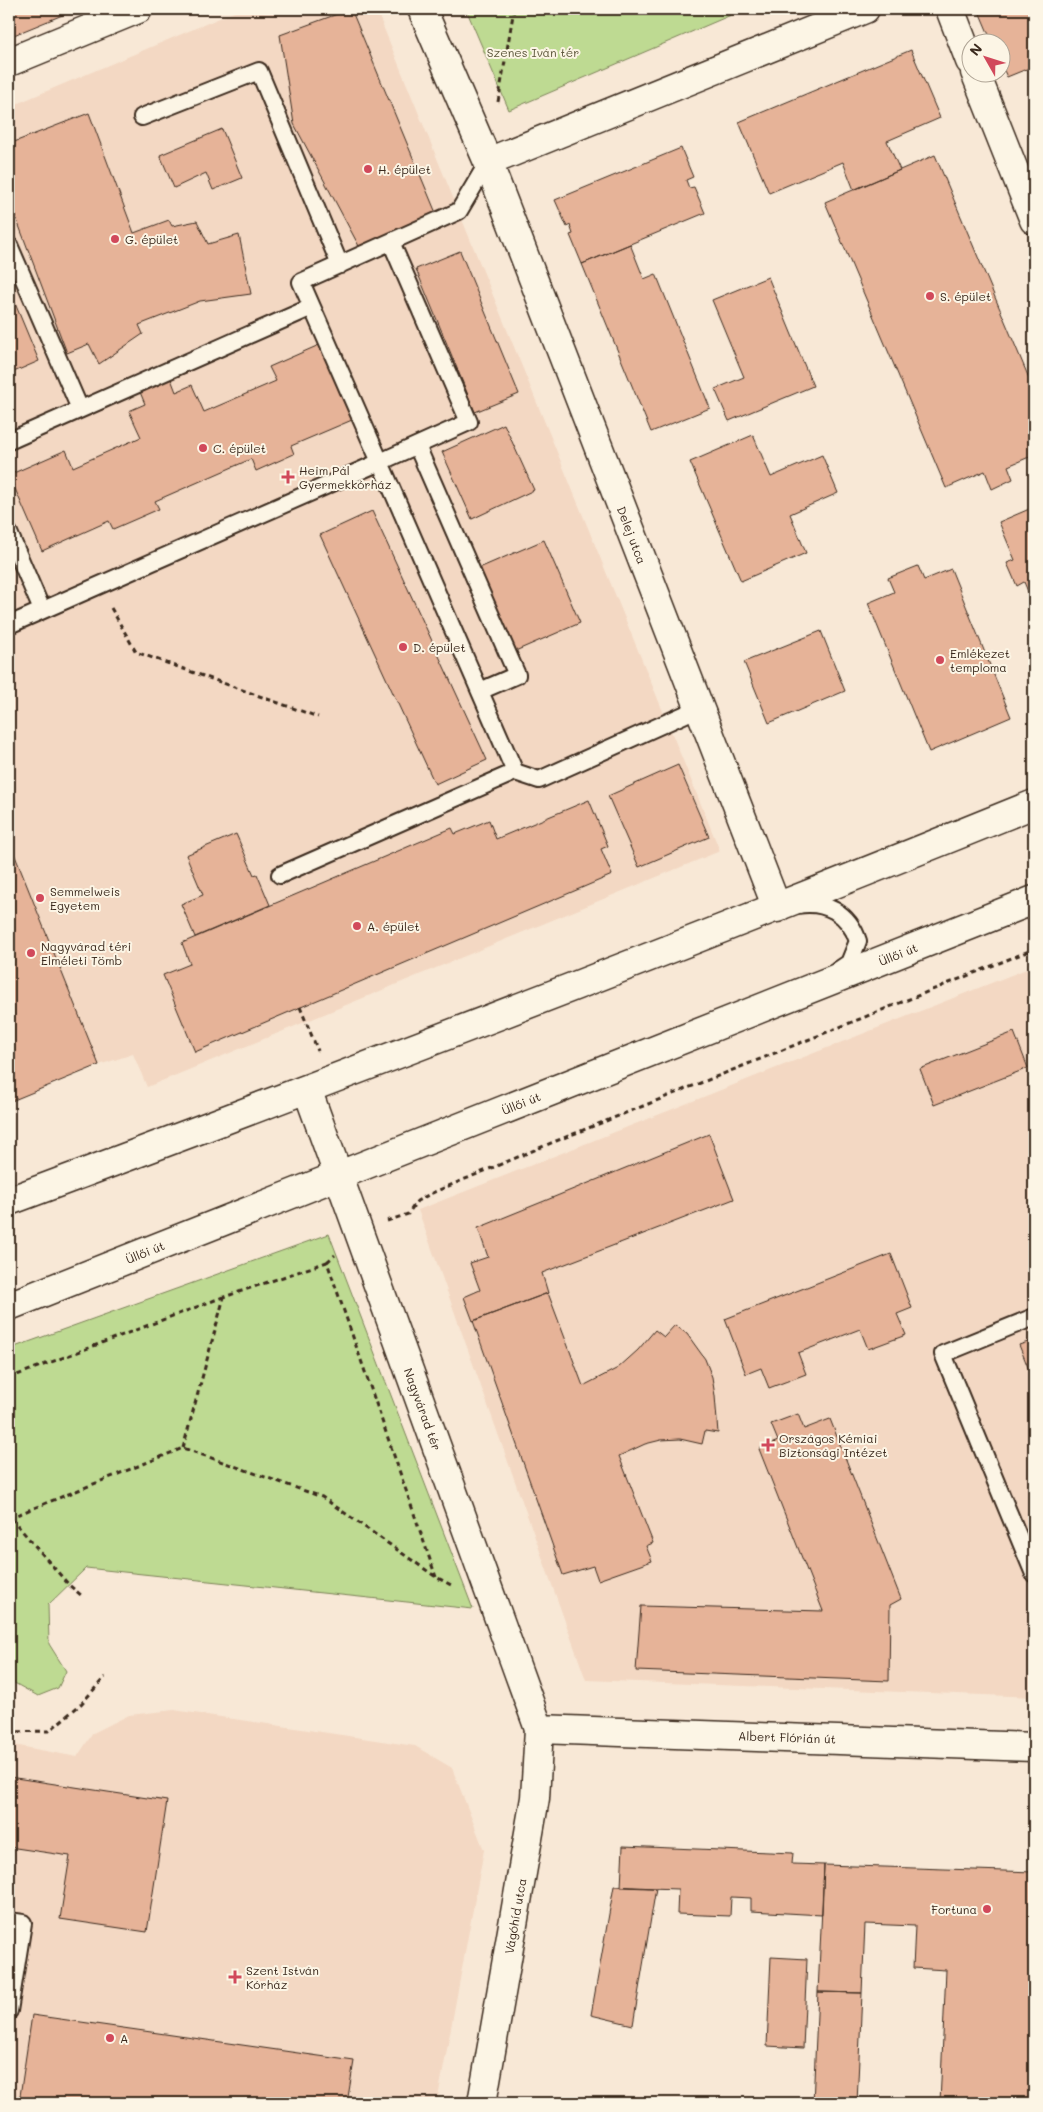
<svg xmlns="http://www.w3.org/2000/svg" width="1043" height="2112" viewBox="0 0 1043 2112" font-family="Mali,sans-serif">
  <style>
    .built { fill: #f3d8c3 }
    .green { fill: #beda92; stroke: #7c8258 }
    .building { fill: #e6b398; stroke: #3b2a1e }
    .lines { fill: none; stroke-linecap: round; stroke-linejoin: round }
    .lane-casing { stroke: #3b2a1e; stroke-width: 20 }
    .street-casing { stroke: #3b2a1e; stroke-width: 31 }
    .secondary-casing { stroke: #3b2a1e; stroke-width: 31 }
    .path { stroke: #3b2a1e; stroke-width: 3; stroke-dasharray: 5 4; stroke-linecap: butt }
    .lane { stroke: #fcf5e5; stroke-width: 16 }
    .street { stroke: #fcf5e5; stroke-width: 28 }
    .secondary { stroke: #fcf5e5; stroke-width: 28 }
    .poi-dot { fill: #d1495b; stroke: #fcf5e5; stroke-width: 2 }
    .labels { text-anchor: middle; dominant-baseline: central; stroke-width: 4; stroke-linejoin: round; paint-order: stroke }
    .park-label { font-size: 12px; fill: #5c563b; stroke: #fcf5e5 }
    .poi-label { font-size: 12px; fill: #3b2a1e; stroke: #fcf5e5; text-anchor: start }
    .street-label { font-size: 12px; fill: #3b2a1e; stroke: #fcf5e5 }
  </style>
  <rect width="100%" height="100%" fill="#f8e8d6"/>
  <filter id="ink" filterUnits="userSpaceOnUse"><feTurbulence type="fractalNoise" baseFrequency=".02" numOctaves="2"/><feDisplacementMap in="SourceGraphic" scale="10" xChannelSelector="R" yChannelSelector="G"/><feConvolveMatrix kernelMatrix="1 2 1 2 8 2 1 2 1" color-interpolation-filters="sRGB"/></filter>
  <g filter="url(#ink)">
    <path class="built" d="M241,9h135l344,842 -573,236 -14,-33 -34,11 -90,37v-995z
      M1034,966v731l-448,-17 -168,-470z
      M174,1710l241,36 37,22 32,82 -47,253h-428v-359l68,13 16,-24 36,-18z"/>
    <path class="green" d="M466,9h279l-236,101z
      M329,1234l144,375 -387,-41 -38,37 1,39 17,27 -8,17 -20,8 -29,-16v-331z"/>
    <path class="building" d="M9,9h68l-68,28z
      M351,9l85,204 -76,35 -66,-124 -14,-89z
      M978,9h56v57l-27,11 -7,-15v-20h-8z
      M911,50l29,68 -53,23 13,29 -46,20 -11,-28 -74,31 -30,-71z
      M89,113l45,120 35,-13 3,6 25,-5 11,23 31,-9 12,59 -51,7 -61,24 4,9 -44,30 -10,-20 -22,9 -58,-154v-55z
      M222,129l20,49 -29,12 -7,-17 -32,15 -14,-33z
      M681,148l12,29 -7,3 3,8 5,-1 11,26 -123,51 -12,-29 3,-1 -3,-9 -3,2 -12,-27z
      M935,155l99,235v65l-26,11 5,13 -21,10 -7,-18 -39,17 -121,-286z
      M630,244l14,35 12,-5 54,134 -59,24 -69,-168z
      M460,251l59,143 -44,18 -59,-143z
      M768,277l45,109 -84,35 -14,-32 29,-12 -32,-77z
      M9,289l30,72 -30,13z
      M319,345l33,75 -61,26 3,8 -38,17 -5,-12 -96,42 4,8 -46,20 -4,-8 -67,30 -33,-76 57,-25 7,17 68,-30 -12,-26 16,-7 -5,-12 31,-13 5,13 16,-7 12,27 72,-31 -7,-14z
      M504,424l30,66 -62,29 -30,-67z
      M753,435l18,42 51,-22 16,38 -48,21 16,39 -65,28 -51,-119z
      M1034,507v99l-10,-24 -7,4 -10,-23 8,-3 -16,-38z
      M372,511l115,249 -52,24 -115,-249z
      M544,540l36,83 -67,29 -36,-83z
      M918,566l6,14 27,-11 60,148 -82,35 -61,-149 26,-11 -6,-14z
      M821,631l24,60 -76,32 -25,-61z
      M678,765l31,72 -70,30 -31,-71z
      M589,800l19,46 -7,3 11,26 -417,177 -32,-77 27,-11 -8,-21 270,-115 3,6 34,-14 7,19z
      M236,834l18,41 3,-1 13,31 -75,32 -14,-33 22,-9 -17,-40z
      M9,841l90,224 -90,37z
      M1014,1032l14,36 -94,37 -14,-36z
      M709,1134l25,65 -192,74 6,20 -75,28 -9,-24 16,-7 -10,-27 18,-6 -10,-29z
      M891,1254l21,54 -15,6 9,21 -38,14 -8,-20 -62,24 8,21 -37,14 -8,-20 -15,6 -21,-55z
      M548,1293l35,93 35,-18 20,-18 17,-20 9,7 11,-12 12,9 18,25 7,18 3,19 3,37 -13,-2 -3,13 -22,-5 -19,1 -16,4 -26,12 34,87 -7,3 6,15 -54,19 -5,-14 -30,9 -90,-254z
      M1034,1340v42l-15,-37z
      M798,1414l6,15 26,-10 71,180 -11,6 -1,76 -253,-10 5,-65 182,5 -64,-162 19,-8 -7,-17z
      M9,1777l158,24 -20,131 -87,-13 10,-63 -61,-9z
      M623,1846l170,7 -1,11 32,1 -2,50 -71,-4v-13l-20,-1 -1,19 -53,-2 1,-25 -57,-2z
      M824,1865l210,7v231h-94l6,-133 -33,-2 2,-42 -50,-2 -3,69 -44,-1z
      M614,1886l42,2 -23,137 -42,-10z
      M771,1957l36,2 -4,89 -36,-2z
      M818,1992l44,1 -5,110h-44z
      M32,2015l322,46 -7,42h-328z"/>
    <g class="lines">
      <defs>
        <path id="lane" d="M142,117l117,-46 81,194
          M9,245l71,164
          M9,441l303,-134
          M417,446l100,229 -37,16
          M9,533l33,77
          M9,625l371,-163 -79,-180 158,-71 29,-49
          M515,772l24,8 160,-72
          M280,875l235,-103 -135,-310 89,-40 -78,-180
          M797,905c28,-5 52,8 61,36l-9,22 -12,8
          M1034,1317l-91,37 91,220
          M9,1921l14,2 -14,88"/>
        <path id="street" d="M422,9l66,153 289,746
          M950,9l20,52
          M9,62l129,-53
          M975,72l59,148
          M488,162l377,-153
          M482,2103l53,-305 4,-69"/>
        <path id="secondary" d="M307,1089l232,640 495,18
          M9,1201c343,-128 685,-259 1025,-397
          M9,1306l1025,-406"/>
      </defs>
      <use href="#lane" class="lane-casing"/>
      <use href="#street" class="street-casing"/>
      <use href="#secondary" class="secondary-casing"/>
      <path class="path" d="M498,102l16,-93
        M111,608l25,44 182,65
        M300,1007l18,44
        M387,1221l21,-7 9,-13 15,-8 124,-52 478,-192
        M327,1262l8,-7
        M9,1378l214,-81
        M183,1448l41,-151 103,-35 109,315
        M9,1518l174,-70 139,49 114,80 17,9
        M11,1518l58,67 13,11
        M9,1732l40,-1 32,-27 24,-27"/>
      <use href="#lane" class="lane"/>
      <use href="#street" class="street"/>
      <use href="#secondary" class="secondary"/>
    </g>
  </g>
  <g class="poi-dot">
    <circle cx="368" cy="169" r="5"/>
    <circle cx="115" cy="239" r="5"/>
    <circle cx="930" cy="296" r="5"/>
    <circle cx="203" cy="448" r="5"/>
    <path d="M285.5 469.5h5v5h5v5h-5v5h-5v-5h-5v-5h5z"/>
    <circle cx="403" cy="647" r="5"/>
    <circle cx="940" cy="660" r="5"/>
    <circle cx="40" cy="898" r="5"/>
    <circle cx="357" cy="926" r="5"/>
    <circle cx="31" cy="953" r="5"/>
    <path d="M765.5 1437.5h5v5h5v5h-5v5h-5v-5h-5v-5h5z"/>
    <circle cx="987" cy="1909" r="5"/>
    <path d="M232.5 1969.5h5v5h5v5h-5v5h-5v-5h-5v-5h5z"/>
    <circle cx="110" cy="2038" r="5"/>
  </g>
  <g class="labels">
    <g class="park-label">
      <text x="533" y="52">Szenes Iván tér</text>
    </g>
    <g class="poi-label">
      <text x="378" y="169">H. épület</text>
      <text x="125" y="239">G. épület</text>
      <text x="940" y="296">S. épület</text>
      <text x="213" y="448">C. épület</text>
      <text x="299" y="470">Heim Pál<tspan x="299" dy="14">Gyermekkórház</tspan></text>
      <text x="413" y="647">D. épület</text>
      <text x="950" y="653">Emlékezet<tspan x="950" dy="14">temploma</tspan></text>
      <text x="50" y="891">Semmelweis<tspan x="50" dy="14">Egyetem</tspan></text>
      <text x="367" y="926">A. épület</text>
      <text x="41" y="946">Nagyvárad téri<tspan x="41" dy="14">Elméleti Tömb</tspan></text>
      <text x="779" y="1438">Országos Kémiai<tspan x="779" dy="14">Biztonsági Intézet</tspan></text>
      <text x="977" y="1909" text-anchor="end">Fortuna</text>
      <text x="246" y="1970">Szent István<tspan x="246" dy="14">Kórház</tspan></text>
      <text x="120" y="2038">A</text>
    </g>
    <g class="street-label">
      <text transform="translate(632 535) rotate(69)">Delej utca</text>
      <text transform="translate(898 954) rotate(-22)">Üllői út</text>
      <text transform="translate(521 1103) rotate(-22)">Üllői út</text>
      <text transform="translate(145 1252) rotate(-22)">Üllői út</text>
      <text transform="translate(423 1409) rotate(70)">Nagyvárad tér</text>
      <text transform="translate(787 1737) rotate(2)">Albert Flórián út</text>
      <text transform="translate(515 1916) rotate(-80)">Vágóhíd utca</text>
    </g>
  </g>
  <rect width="1043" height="2112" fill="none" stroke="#fcf5e5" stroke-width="30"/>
  <rect x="15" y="15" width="1013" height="2082" fill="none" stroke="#3b2a1e" stroke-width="2" filter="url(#ink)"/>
  <g transform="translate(986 58) rotate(309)"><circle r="24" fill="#fcf5e5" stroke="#afa495"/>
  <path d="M0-4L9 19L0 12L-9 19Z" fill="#d1495b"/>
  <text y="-8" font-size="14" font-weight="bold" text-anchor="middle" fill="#3b2a1e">N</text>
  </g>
</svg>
